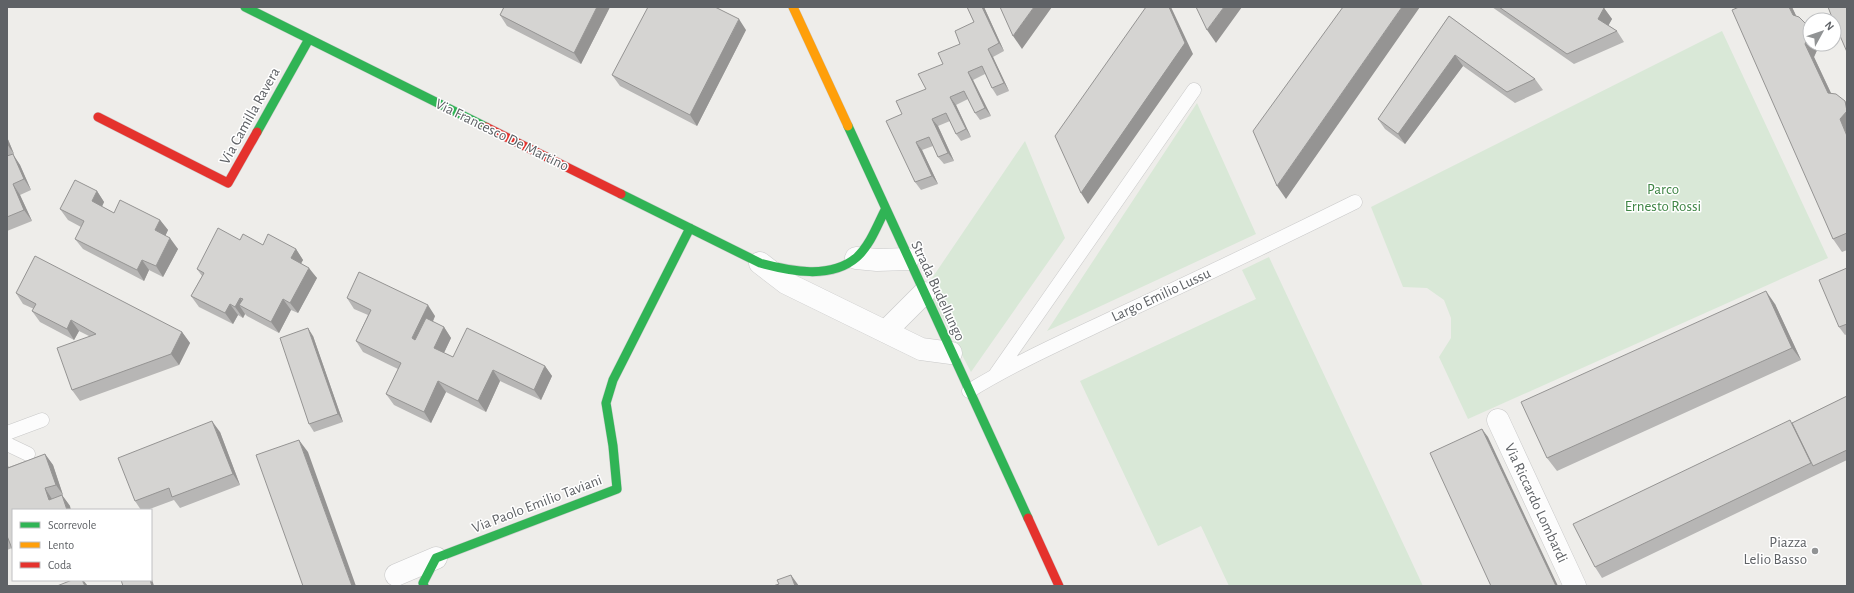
<svg xmlns="http://www.w3.org/2000/svg" width="1854" height="593" viewBox="0 0 1854 593" font-family="'Alegreya Sans',sans-serif">
  <style>
    .green { fill: #d9e8d7 }
    .lines { fill: none; stroke-linecap: round; stroke-linejoin: round }
    .lane-casing { stroke: #c9c9c9; stroke-width: 15 }
    .street-casing { stroke: #c9c9c9; stroke-width: 23 }
    .fast-casing { stroke: #cbcbcb; stroke-width: 10 }
    .slow-casing { stroke: #cbcbcb; stroke-width: 10 }
    .jam-casing { stroke: #cbcbcb; stroke-width: 10 }
    .lane { stroke: #fcfcfc; stroke-width: 14 }
    .street { stroke: #fcfcfc; stroke-width: 22 }
    .fast { stroke: #30b455; stroke-width: 9 }
    .slow { stroke: #ff9f0a; stroke-width: 9 }
    .jam { stroke: #e5322d; stroke-width: 9 }
    .wall { fill: #b7b6b5 }
    .shaded-wall { fill: #959493 }
    .building { fill: #d5d4d2; stroke: #959493 }
    .poi-dot { fill: #919394; stroke: #fff; stroke-width: 1.5 }
    .labels { text-anchor: middle; dominant-baseline: central; stroke-width: 3; stroke-linejoin: round; paint-order: stroke }
    .street-label { font-size: 15px; fill: #5f6266; stroke: #fff }
    .park-label { font-size: 15px; fill: #3f8545; stroke: #fff }
    .poi-label { font-size: 15px; fill: #5f6266; stroke: #fff; text-anchor: end }
  </style>
  <rect width="100%" height="100%" fill="#eeedea"/>
  <path class="green" d="M1722,31l106,227 -360,161 -29,-62 12,-19v-20l-7,-18 -17,-12 -24,-1 -32,-80z
    M1197,103l59,131 -209,97z
    M1025,141l40,97 -94,134 -45,-85z
    M1269,257l154,329h-194l-28,-60 -43,20 -78,-165 176,-82 -14,-29z"/>
  <g class="lines">
    <defs>
      <path id="lane" d="M996,374l198,-284
        M969,391c49,-30 102,-53 154,-78 78,-36 155,-73 232,-111
        M7,433l35,-13
        M7,444l21,10"/>
      <path id="street" d="M856,258l21,2 31,-1
        M760,263l26,20 135,66 30,4
        M886,331l38,-38
        M1498,420l77,166
        M396,575l40,-17"/>
      <path id="fast" d="M245,7l241,120
        M848,126l180,392
        M257,132l52,-93
        M621,194l139,69c30,8 71,17 97,-6 13,-12 20,-31 28,-47
        M424,586l-1,-3 13,-25 181,-69 -4,-43 -7,-43 7,-23 77,-152"/>
      <path id="slow" d="M793,7l55,119"/>
      <path id="jam" d="M98,117l130,66 29,-51
        M486,127l135,67
        M1028,518l31,68"/>
    </defs>
    <use href="#lane" class="lane-casing"/>
    <use href="#street" class="street-casing"/>
    <use href="#fast" class="fast-casing"/>
    <use href="#slow" class="slow-casing"/>
    <use href="#jam" class="jam-casing"/>
    <use href="#lane" class="lane"/>
    <use href="#street" class="street"/>
    <use href="#fast" class="fast"/>
    <use href="#slow" class="slow"/>
    <use href="#jam" class="jam"/>
  </g>
  <path class="wall" d="M504,7h106l-29,57 -74,-38 -7,-11z
    M967,7h17l20,44 -11,6 16,34 -12,5 -5,-8 -7,-14 -12,6 18,36 -11,4 -5,-7 -7,-14 -12,6 15,32 -10,4 -5,-7 -6,-13 -12,5 16,35 -10,3 -6,-7 -5,-11 -11,4 16,34 -17,6 -6,-8 -13,-68 24,-25 17,-25 17,-20 14,-22z
    M1492,7h111l1,1 8,11 -4,6 9,6 7,11 -50,22z
    M1739,7h53l4,9 12,10 2,3v15l8,4 -4,9 17,36 16,11v146l-5,2 -9,-13z
    M1449,16l86,63 8,11 -28,13 -52,-37 -58,78 -20,-15 -7,-10z
    M746,30l-49,96 -77,-40 -8,-11z
    M7,137l7,17 -1,1 7,10 11,25 -11,5 12,26 -25,10z
    M97,191l7,11 -2,5 12,6 46,7 8,10 -3,6 13,13 -15,28 -14,-7 -5,11 -61,-32 -8,-10 6,-12 -13,-7 -8,-11z
    M240,240l23,5 33,4 7,11 -2,3 16,15 -19,35 -7,-3 -12,23 -32,-17 -2,-2 -2,4 -5,-3 -5,9 -34,-17 -8,-11 11,-20 -5,-7z
    M1847,268v66l-2,1 -6,-8z
    M16,293l166,39 8,11 -11,22 -99,36 -8,-11 17,-54 -10,-5 -5,9 -34,-18 -8,-11 2,-2 -11,-5z
    M347,298l88,18 -2,6 11,5 7,11 -7,15 9,4 92,9 7,10 -11,24 -41,-19 -14,31 -40,-20 -15,31 -37,-18 -8,-11 12,-25 -35,-17 -7,-11 12,-26 -14,-6z
    M1775,304l26,56 -244,111 -10,-13z
    M313,336l30,86 -29,10 -5,-8z
    M1847,396v64l-245,118 -7,-11 197,-144z
    M220,432l20,53 -60,23 -6,-8 -27,10h-6l-6,-9z
    M45,454l8,11 10,30h-1l8,11 -57,4v41l-1,-3 -5,2v-85l2,2z"/>
  <path class="shaded-wall" d="M597,7h13l-29,57 -7,-11z
    M982,7h2l20,44 -5,-8z
    M1034,7h18l-30,42 -9,-13z
    M1169,7h2l22,47 -105,150 -7,-11z
    M1224,7h18l-26,36 -9,-13z
    M1402,7h18l-134,192 -9,-13z
    M1789,7h3l10,21 -9,-13z
    M1604,8l8,11 -6,11 -8,-11z
    M739,19l7,11 -49,96 -7,-11z
    M1808,26l2,3v15h8v4l-4,9 23,49 -9,-13 -23,-49z
    M988,49l5,8 16,34 -5,-8z
    M1455,55l8,11 -58,78 -7,-10z
    M968,72l5,8 18,36 -6,-8z
    M950,97l6,8 15,32 -5,-8z
    M1845,101l2,3v32l-7,-17z
    M932,119l6,7 16,35 -6,-8z
    M7,137l7,17 -7,-10z
    M916,142l6,8 16,34 -6,-8z
    M13,154l7,11 11,25 -7,-11z
    M13,184l7,11 12,26 -8,-11z
    M97,191l7,11 -5,10 -7,-11z
    M160,220l8,10 -5,11 -8,-11z
    M170,238l8,11 -15,28 -7,-11z
    M296,249l7,11 -5,9 -7,-11z
    M142,260l7,10 -5,11 -7,-11z
    M309,268l8,10 -19,35 -8,-10z
    M1766,291l9,13 26,56 -9,-12z
    M240,298l8,11 -9,-4 6,9 -2,4 -8,-11z
    M283,299l8,11 -12,23 -8,-11z
    M230,304l8,11 -5,9 -8,-11z
    M428,305l7,11 -15,33 -8,-11z
    M71,320l8,11 -5,9 -7,-11z
    M444,327l7,11 -10,21 -7,-11z
    M308,328l5,8 30,86 -5,-8z
    M182,332l8,11 -11,22 -8,-11z
    M545,366l7,10 -11,24 -7,-10z
    M493,370l7,11 -14,31 -8,-11z
    M438,381l8,11 -15,31 -7,-11z
    M212,421l8,11 20,53 -7,-11z
    M1482,429l6,8 70,149h-2z
    M299,440l9,12 48,134h-4z
    M45,454l8,11 10,30 -7,-10z
    M45,488l7,11 -3,1z
    M62,495l8,11 1,4h-4z
    M791,575l8,11h-4z
    M151,576l3,10h-2l-2,-6h1z
    M82,580h1l5,6h-3z"/>
  <path class="building" d="M504,7h93l-23,46 -74,-38z
    M648,7h67l24,12 -49,96 -78,-40z
    M967,7h15l17,36 -11,6 16,34 -12,5 -10,-22 -14,6 17,36 -10,5 -11,-22 -14,6 16,32 -10,5 -10,-21 -14,6 16,34 -10,4 -9,-20 -13,5 16,34 -17,6 -29,-61 16,-7 -6,-13 30,-12 -8,-15 25,-10 -5,-11 22,-9 -5,-13 19,-9z
    M1000,7h34l-21,29z
    M1146,7h23l16,36 -104,150 -26,-57z
    M1196,7h28l-17,23z
    M1343,7h59l-125,179 -24,-55z
    M1499,7h104l1,1 -6,11 19,12 -50,23z
    M1739,7h50l4,8 6,2 9,9 1,9 -4,9 23,49 8,1 9,7 2,10 -7,8 7,17v97l-14,6 -101,-229z
    M1828,7h19v45l-13,-30v-2h-1z
    M1449,16l86,63 -28,13 -52,-37 -57,79 -20,-15z
    M13,154l11,25 -11,5 11,26 -17,7v-61z
    M75,180l22,11 -5,10 22,12 6,-13 40,20 -5,10 15,8 -14,28 -14,-6 -5,10 -62,-31 9,-18 -24,-12z
    M218,228l22,12 3,-6 20,11 5,-11 28,15 -5,9 18,10 -19,35 -7,-4 -12,23 -32,-17 4,-6 -3,-1 -5,9 -5,-3 -5,9 -34,-17 13,-23 -7,-4z
    M35,256l147,76 -11,22 -99,36 -15,-42 39,-14 -25,-14 -4,9 -35,-18 4,-7 -20,-11z
    M1847,268v56l-8,3 -20,-47z
    M359,272l69,33 -16,33 3,2 11,-22 18,9 -10,21 19,9 14,-29 78,38 -11,24 -41,-20 -15,31 -40,-20 -14,31 -38,-18 15,-31 -45,-22 15,-31 -24,-12z
    M1766,291l26,57 -245,110 -26,-56z
    M308,328l30,86 -29,10 -29,-86z
    M1847,396v54l-34,16 -21,-43z
    M1790,420l21,43 -216,104 -22,-43z
    M212,421l21,53 -61,23 -3,-9 -34,13 -17,-43z
    M1482,429l74,157h-65l-61,-133z
    M299,440l53,146h-49l-47,-131z
    M45,454l11,31 -11,3 4,12 13,-5 5,15h-54v41l-6,-15v-70l1,2z
    M791,575l4,11h-22l6,-2 -2,-4z
    M72,580h10l3,6h-28z
    M121,580h29l2,6h-29z"/>
  <circle class="poi-dot" cx="1815" cy="551" r="4"/>
  <g class="labels">
    <g class="street-label">
      <text transform="translate(250 116) rotate(-61)">Via Camilla Ravera</text>
      <text transform="translate(502 135) rotate(26)">Via Francesco De Martino</text>
      <text transform="translate(938 291) rotate(65)">Strada Budellungo</text>
      <text transform="translate(1161 295) rotate(-25)">Largo Emilio Lussu</text>
      <text transform="translate(1536 503) rotate(65)">Via Riccardo Lombardi</text>
      <text transform="translate(537 504) rotate(-21)">Via Paolo Emilio Taviani</text>
    </g>
    <g class="park-label">
      <text x="1663" y="189">Parco<tspan x="1663" dy="17">Ernesto Rossi</tspan></text>
    </g>
    <g class="poi-label">
      <text x="1807" y="542">Piazza<tspan x="1807" dy="17">Lelio Basso</tspan></text>
    </g>
  </g>
  <rect width="1854" height="593" fill="none" stroke="#5f6266" stroke-width="16"/>
  <rect x="12" y="509" width="140" height="72" fill="#ffffff" stroke="#bfc0c2"/>
  <rect x="20" y="522" width="20" height="6" fill="#30b455" stroke="#bfc0c2"/>
  <text x="48" y="529" font-size="12" fill="#5f6266">Scorrevole</text>
  <rect x="20" y="542" width="20" height="6" fill="#ff9f0a" stroke="#bfc0c2"/>
  <text x="48" y="549" font-size="12" fill="#5f6266">Lento</text>
  <rect x="20" y="562" width="20" height="6" fill="#e5322d" stroke="#bfc0c2"/>
  <text x="48" y="569" font-size="12" fill="#5f6266">Coda</text>
  <g transform="translate(1822 32) rotate(50)"><circle r="19" fill="#ffffff" stroke="#bfc0c2"/>
  <path d="M0-3L7 15L0 10L-7 15Z" fill="#919394"/>
  <text y="-6" font-size="11" font-weight="bold" text-anchor="middle" fill="#5f6266">N</text>
  </g>
</svg>
